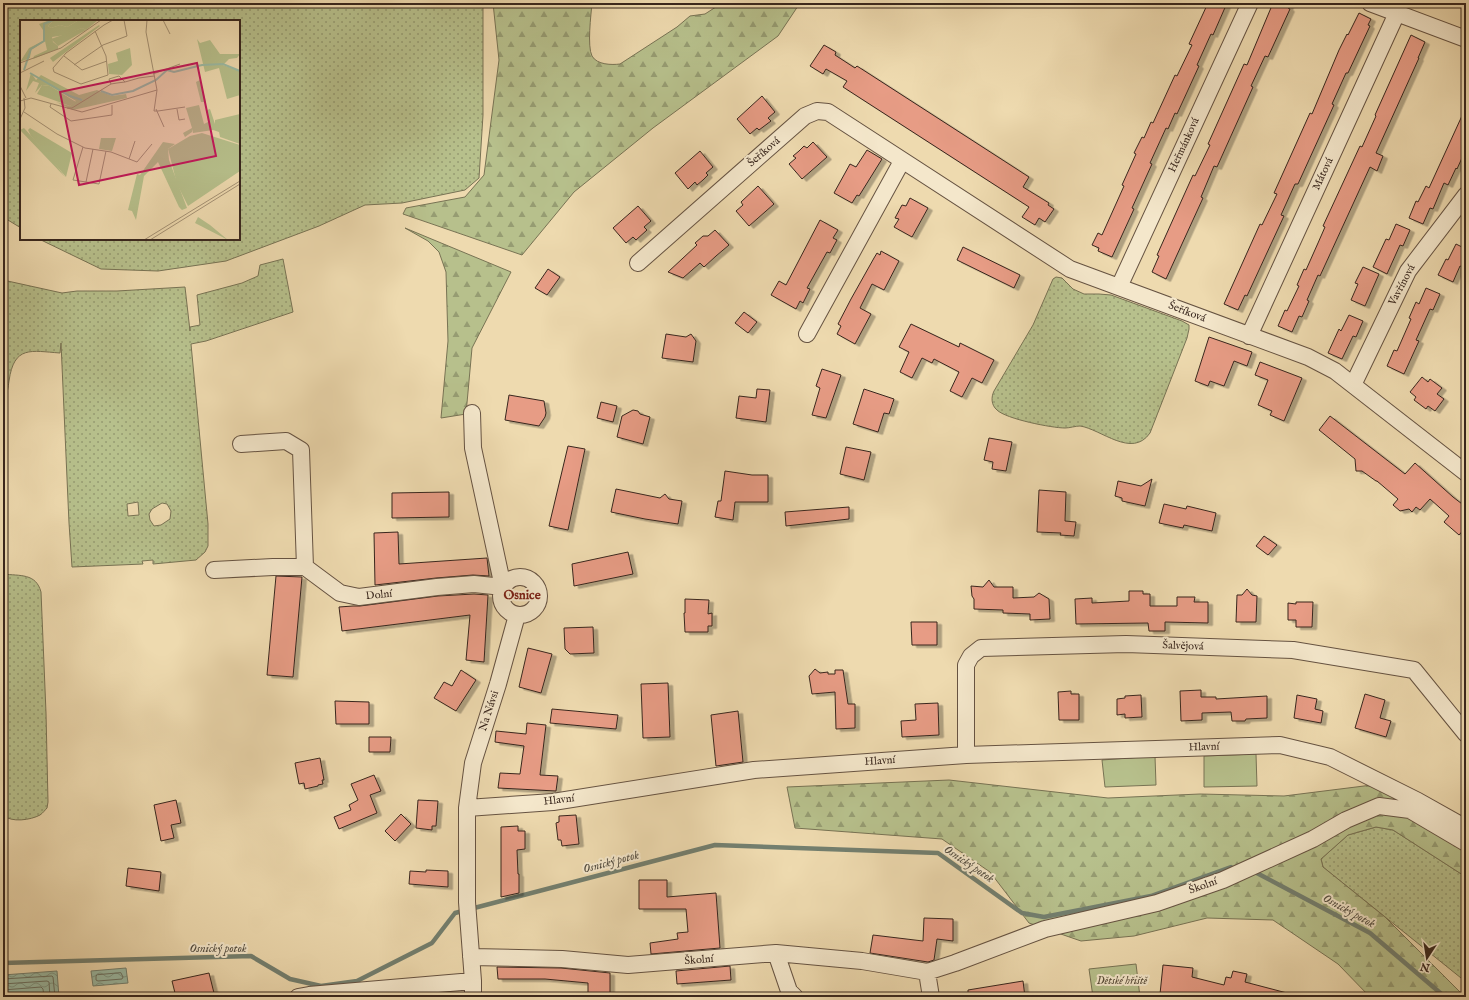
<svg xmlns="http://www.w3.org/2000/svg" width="1469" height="1000" viewBox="0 0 1469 1000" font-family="'IM FELL English',serif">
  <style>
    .grass { fill: url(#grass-dots); stroke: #787354; fill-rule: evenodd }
    .forest { fill: url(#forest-firs); stroke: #787354 }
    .park { fill: #b7c08c; stroke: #787354 }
    .water { fill: url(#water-waves); stroke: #737f6f }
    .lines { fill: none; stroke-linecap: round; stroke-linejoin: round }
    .shore { stroke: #6a7061; stroke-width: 1 }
    .stream { stroke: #737f6f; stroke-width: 4.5 }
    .building { fill: #e79c85; stroke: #38261d; filter: url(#shadow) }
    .minor-casing { stroke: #665342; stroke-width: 18 }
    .minor { stroke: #f4e7cb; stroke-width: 16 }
    .labels { text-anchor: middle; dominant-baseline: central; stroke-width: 4; stroke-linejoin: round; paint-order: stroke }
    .street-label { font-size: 11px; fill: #38261d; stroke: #f4e7cb }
    .park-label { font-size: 11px; font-style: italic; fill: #584c39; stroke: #f4e7cb }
    .water-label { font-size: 12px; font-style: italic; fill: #514b3f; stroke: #f4e7cb }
    .quarter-label { font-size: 13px; font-weight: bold; fill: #7a1f14; stroke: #f4e7cb }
    .inset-river { fill: none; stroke: #9bbba5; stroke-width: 2 }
    .inset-road { fill: none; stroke: #a59275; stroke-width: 1 }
    .view { fill: #c2185b; fill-opacity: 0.15; stroke: #c2185b; stroke-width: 2 }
    .inset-edge { fill: none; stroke: #38261d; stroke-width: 2 }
  </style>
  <defs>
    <pattern id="grass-dots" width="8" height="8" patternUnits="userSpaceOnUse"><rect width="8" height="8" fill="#b7c08c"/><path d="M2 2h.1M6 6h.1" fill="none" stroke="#969c72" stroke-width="1.8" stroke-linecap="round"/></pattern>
    <pattern id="forest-firs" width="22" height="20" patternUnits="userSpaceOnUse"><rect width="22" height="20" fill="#b7c08c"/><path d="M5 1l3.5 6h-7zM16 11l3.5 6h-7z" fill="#969c72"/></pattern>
    <pattern id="water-waves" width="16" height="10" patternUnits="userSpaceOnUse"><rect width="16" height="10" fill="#9bbba5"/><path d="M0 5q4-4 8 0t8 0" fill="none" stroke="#7f9886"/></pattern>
    <filter id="shadow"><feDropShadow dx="4.5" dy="2.5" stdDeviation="0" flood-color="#0004"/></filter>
  </defs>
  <rect width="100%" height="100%" fill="#eedaaf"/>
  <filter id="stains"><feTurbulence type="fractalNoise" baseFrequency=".005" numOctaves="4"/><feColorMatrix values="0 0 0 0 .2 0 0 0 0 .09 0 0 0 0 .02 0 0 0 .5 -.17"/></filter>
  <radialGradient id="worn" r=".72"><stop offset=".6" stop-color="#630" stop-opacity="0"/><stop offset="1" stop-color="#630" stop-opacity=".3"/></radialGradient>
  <path class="grass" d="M3,3h480v112l-4,63 -14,12 -63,13 -37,2 -46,21 -93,35 -68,10 -57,-2 -62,-30h200v-218h-218v207l-18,-11z
    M283,259l10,53 -87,29 -15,3 17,180v22l-3,6 -9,8 -43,4v-4l-11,1 1,3 -71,3 -3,-44 -8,-180 -1,10c-29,-2 -46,-8 -51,28 -1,6 -1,13 -6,18v-119l59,13 15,-2h40l68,-4 5,44v-4l10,-2 -3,-30 45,-12 16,-7 2,-11zM138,502l1,13 -11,1 -1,-12zM162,503l5,1 4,7 -1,8 -9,6 -7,1 -4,-6 -1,-6 3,-5z
    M1056,277l6,1 11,11 11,5h15l12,1 71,26 7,4v4l-2,9 -37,95c-18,26 -49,-4 -70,-7 -5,0 -10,2 -15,2 -13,0 -59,-9 -68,-18 -6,-5 -6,-13 -3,-19l39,-66 20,-46z
    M3,574c17,2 33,-1 38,18l5,121 2,89 -1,6c-2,2 -4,5 -7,7 -9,5 -29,8 -37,0z
    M1376,827l17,3 73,47v105l-143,-115 -2,-8 27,-24z"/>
  <path class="forest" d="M493,3h99c-1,12 -5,43 0,53 5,9 20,9 28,8l57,-37 13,-11 15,-2 17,-11h78l-22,33 -125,92 -79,64 -52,63 -119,-41 3,-6 59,-11 19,-22 15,-115z
    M405,228l106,44 -39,76 -6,66 -25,4 7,-77 -2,-69 -7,-20 -11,-11z
    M949,780l159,18 92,-4 84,2 88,-11 19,11 37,29 38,23v29l-73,-47 -17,-3 -28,8 -27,24 2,8 62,50 80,80h-95l-32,-33 -65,-44 -66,-2 -73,18 -53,5 -52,-18 -39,-51 -48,-33 -147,-11 -8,-41z"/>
  <path class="park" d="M1256,754l1,32 -53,1v-31z
    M1155,756l1,29 -51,2 -3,-27z
    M1136,964l4,33h-47l-4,-28z"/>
  <path class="water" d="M126,968l2,15 -35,3 -2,-15z
    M57,971l2,26h-56v-22z"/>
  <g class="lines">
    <path class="shore" d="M121,973l2,4 -1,2 -24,2 -2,-1v-4l1,-1z
      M3,979l49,-3 1,1 2,20
      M3,984l44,-3 2,1 1,15
      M3,990l38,-3 2,2 1,8"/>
    <path class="stream" d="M1253,871l117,62 75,64
      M3,963l248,-7 39,23 31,7 36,-5 75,-38 23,-30 260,-68 223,8 84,60 22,4 107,-21 80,-29"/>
  </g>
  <path class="building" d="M1208,3h19l-14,32 -2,-1 -14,31 2,1 -22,48 -2,-1 -7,16 -2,-1 -16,35 2,1 -20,44 2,1 -22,48 -14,-6 1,-3 -7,-3 6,-12 4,2 22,-49 -2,-1 14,-31 -2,-1 8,-16 2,1 7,-16 2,1 22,-48 2,1 15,-31 -3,-1z
    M1273,3h17l-2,5 2,1 -22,48 -3,-1 -14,30 2,1 -36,80 -3,-1 -13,31 2,1 -37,81 -14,-7 7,-16 -2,-1 36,-80 2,1 15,-31 -2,-1 36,-80 3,1z
    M1359,13l12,6 -3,6 2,1 -22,47h-2l-14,31 2,1 -36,79h-3l-14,31 3,1 -37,80 -2,-1 -7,15 -14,-6 36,-80 2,1 15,-31 -3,-1 36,-80 2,1 27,-64 8,-16 1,1z
    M1411,35l14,7 -7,16h1l-43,95 7,3 -6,15 -7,-4 -50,109 -2,-1 -11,25 2,1 -7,16 -3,-1 -7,16 -14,-6 7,-16 2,1 12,-25 -2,-1 7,-16 2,1 12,-27 7,-16 -2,-1 37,-80 2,1 14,-31 -1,-1z
    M824,45l12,7 -1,3 20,13 2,-2 14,9 158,102 -6,10 26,16 -1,2 6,4 -9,13 -6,-4 -4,7 -13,-8 7,-10 -186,-120 4,-6 -21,-12 -3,5 -13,-8z
    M762,96l13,16 -7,6 3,3 -12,9 -2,-2 -7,6 -13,-15z
    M1466,107v42l-9,20 -1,-1 -8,17 -4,-2 -11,26 -3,-1 -7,16 -14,-6 7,-17 2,1 8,-16 3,2z
    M813,142l14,15 -25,22 -13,-15 7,-6 -3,-2 6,-5 5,-5 3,2z
    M867,150l15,9 -23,37 -2,-1 -5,8 -18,-10 16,-29 6,3z
    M700,151l13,16 -7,6 2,2 -5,5 -6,5 -2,-3 -7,7 -13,-16z
    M758,186l16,18 -25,22 -13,-15 7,-6 -2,-3z
    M910,198l18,10 -16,29 -18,-10 5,-8 -4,-1 7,-13 4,1z
    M638,206l13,15 -7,6 3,3 -11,10 -3,-3 -7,6 -13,-15z
    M820,220l18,10 -5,8 4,2 -7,13 -3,-1 -20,36 3,1 -7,14 -3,-2 -4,8 -25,-14 8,-14 7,4z
    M1396,224l14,6 -7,16 -3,-1 -13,29 -14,-7 13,-28 3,1z
    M715,230l14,15 -13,11 -12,11 -4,-4 -17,15 -15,-6 29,-27 -2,-2 8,-7h5z
    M1456,244l10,5v11l-3,7 -3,-1 -7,16 -15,-7 8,-16 2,1z
    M963,247l57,28 -6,13 -57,-28z
    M881,251l18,10 -15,29 -12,-6 -12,24 11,6 -16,30 -18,-10 4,-8 -3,-2 13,-25 23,-41 3,-5 3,2z
    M1363,267l16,7 -14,32 -14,-6 7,-16 -3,-1z
    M548,269l12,8 -13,18 -12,-7z
    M1426,288l14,6 -7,16 -3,-1 -14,31 3,1 -15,33 -17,-8 7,-16 3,1 14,-32 -2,-1 7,-16 3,2z
    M744,312l13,10 -9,11 -13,-10z
    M1349,315l14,6 -7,16 -3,-1 -11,23 -14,-6 11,-24 2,2z
    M911,324l48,23 1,-4 34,17 -12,23 -10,-5 -10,19 -12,-6 9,-19 -25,-13 -2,4 -10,-5 -10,20 -12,-6 9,-20 -10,-5z
    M666,334l20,3 5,-3 5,7 -3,21 -31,-4z
    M1209,337l43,15 -5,14 -13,-5 -10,25 -14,-5 -2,5 -13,-5z
    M1260,362l42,16 -18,43 -14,-6 2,-4 -14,-6 10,-25 -13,-5z
    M822,369l19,6 -15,43 -14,-3 8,-27 -4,-2z
    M1422,377l6,5 2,-3 12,9 -5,6 7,5 -9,12 -7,-5 -2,3 -12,-9 2,-3 -6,-5z
    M757,389l13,1 -4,32 -30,-4 3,-22 17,2z
    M864,389l30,10 -5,15 -5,-1 -6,19 -25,-8z
    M509,395l35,6 2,12 -1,4 -6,9 -34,-6z
    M601,402l16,4 -4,16 -16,-4z
    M633,410l5,1 2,3 10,3 -7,27 -26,-7 5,-21z
    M1330,416l75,58 10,-11 38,34 13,10v20l-7,8 -15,-13 5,-6 -19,-17 -10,11 -4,-3 -4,5 -3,-3 -9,2 -7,-6 5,-6 -21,-18h-1l-14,-10h-6l-1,-12 -36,-29z
    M989,438l23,4 -6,29 -14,-2 1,-7 -9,-2z
    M568,446l17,3 -17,81 -19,-4z
    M846,447l25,5 -7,28 -24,-6z
    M725,471l27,4h16v27h-33l-2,18 -18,-3 3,-16h3z
    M1152,479l-7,27 -23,-5v-3l-7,-2 3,-15 23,5z
    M616,489l44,9 5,-4 4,5 13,2 -4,23 -33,-5 -34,-7z
    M1039,490l27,2 -1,29 11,1 -2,14 -14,-1 1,-2 -24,-1z
    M449,492v25l-57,1v-25z
    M1164,504l22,5 1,-3 29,7 -4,18 -28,-6 -1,3 -24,-5z
    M849,507v12l-63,7 -1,-14z
    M398,532l1,32 88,-6 2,18 -16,-1 -37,3 -61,7 -1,-52z
    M1264,536l13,9 -9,10 -12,-9z
    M628,552l5,22 -59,12 -2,-22z
    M276,576l26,1 -9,100 -26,-2z
    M989,580l5,7h19v11l21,-1 5,-4 10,6 1,20 -20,1v-6l-27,-1v-3l-29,-1v-10l-2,-3 -1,-10 12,1z
    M1247,589l5,6 5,1 -1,26h-20l1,-27h5z
    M1129,591h14v3h7v12h27v-9h18l-1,5h14v21l-43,-1v9h-16l-1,-8 -72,1 -1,-25 17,-1v5l37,-2z
    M474,594l14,1 -4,67 -18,-2 4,-45 -128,16 -3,-24 14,-1h7l78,-10z
    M685,599l24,1 -1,14 4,-1v13h-4v6h-23l-1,-19h1z
    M1296,602h17l-1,25h-16v-7h-8v-17l8,1z
    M911,622h26v23h-25z
    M593,627l1,26 -24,1 -5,-5 -1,-21z
    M528,648l24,6 -11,39 -22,-6z
    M815,669l5,4 8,-1v2h7v-4h8l5,34h7v24l-19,1 -1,-37 -23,2 -3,-18z
    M461,670l15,10 -20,31 -22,-13 10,-16 8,4z
    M668,683l2,54 -27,1 -2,-54z
    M1201,690v7h15v2l51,-3v22l-21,1 -1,2h-13l-1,-9 -29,1v7l-21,1 -1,-30z
    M1071,691v3h8v26h-20l-1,-28z
    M1365,694l20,6 -5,18 11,3 -5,16 -31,-9z
    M1141,695l1,22 -17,1v-4l-8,1v-16l8,-1v-2z
    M1297,695l20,4 -2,10 8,2 -2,12 -27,-5z
    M335,701l34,1v22h-33z
    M938,703l1,32 -37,2 -1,-16 15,-1 -1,-16z
    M552,709l66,6 -2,14 -66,-6z
    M738,711l5,51 -27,4 -5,-51z
    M527,723l19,2 -6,50 18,1 -2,15 -58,-3 2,-15 20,1 4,-28 -29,-4 1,-11 30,3z
    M369,737h22l-1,15h-21z
    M320,758l4,22h-2l1,4 -5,1v1l-13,3 -1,-6 -5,1 -4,-21z
    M374,775l7,16 -11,4 7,18 -38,16 -5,-12 17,-7 -2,-5 9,-5 -7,-16z
    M176,800l5,23 -10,2 3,13 -13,3 -7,-36z
    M418,800l20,1 -2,25h-4v4l-16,-2z
    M401,814l10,10 -16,17 -10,-10z
    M576,815l3,29 -17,2 -1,-6h-3l-2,-17 3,-1v-6z
    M518,826v5h7v18l-8,1 1,24h1v19l-18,4v-70z
    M128,868l33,4 -2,19 -33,-5z
    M426,870l22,1v16l-39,-3 1,-13 16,1z
    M639,880h28v17l49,-4 4,55 -69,6 -1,-11 28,-4 -1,-6 11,-1 -2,-23h-47z
    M924,918l29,1v22l-16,-2 -3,21 -6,2 -58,-9 3,-18 50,6z
    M1163,965l30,3 -1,9 32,8 2,-8 5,1 2,-7 14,3 -2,8 42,11v4h-112l-15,-3z
    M730,966l1,14 -54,4 -1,-13z
    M497,967l64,1 49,5v24h-22v-14l-43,-4h-47z
    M209,973l6,24h-39l-4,-16z
    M1023,981l2,16h-57v-7z"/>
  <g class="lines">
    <defs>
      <path id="minor" d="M1370,3l96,36
        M638,263l167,-147 12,-5 11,1 242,157 238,88 27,14 131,102
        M1119,287l131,-284
        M807,334l95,-173
        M1249,336l148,-323
        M1353,385l55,-114 58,-76
        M472,413l1,35 30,139
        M241,444l45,-3 15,9 4,117
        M214,570l59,-3h32l35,26 19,4 78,-10 37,-3 29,3
        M501 596a19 19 0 1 1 38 0a19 19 0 1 1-38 0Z
        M966,755v-90l5,-9 10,-8 145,-4 167,6 121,20 52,64
        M467,808l86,-6 201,-32 212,-15 314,-10 50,12 88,44 48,27
        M776,953l13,38 6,6
        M471,957l91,2 66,6 148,-12 86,8 65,11 4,25
        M927,972l28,-9 90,-34 112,-26 66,-23 90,-41 33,-19 33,-14 31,4 56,33
        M298,997l11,-2 164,-14
        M473,997v-16l-6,-79v-94l6,-45 25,-79 19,-69"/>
    </defs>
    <use href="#minor" class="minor-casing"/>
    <use href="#minor" class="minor"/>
  </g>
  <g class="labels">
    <g class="street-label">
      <text transform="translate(1184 145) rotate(-65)">Heřmánková</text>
      <text transform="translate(764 152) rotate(-41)">Šeříková</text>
      <text transform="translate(1323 174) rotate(-65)">Mátová</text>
      <text transform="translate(1402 285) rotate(-62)">Vavřínová</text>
      <text transform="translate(1187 312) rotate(21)">Šeříková</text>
      <text transform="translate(379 595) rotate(-6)">Dolní</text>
      <text transform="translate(1183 646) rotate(2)">Šalvějová</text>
      <text transform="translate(489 711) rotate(-72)">Na Návsi</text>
      <text transform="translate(1204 747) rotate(-2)">Hlavní</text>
      <text transform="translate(880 761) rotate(-4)">Hlavní</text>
      <text transform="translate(559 800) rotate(-7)">Hlavní</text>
      <text transform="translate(1203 886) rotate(-20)">Školní</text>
      <text transform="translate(699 960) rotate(-5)">Školní</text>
    </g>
    <g class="park-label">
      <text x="1122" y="981">Dětské hřiště</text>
    </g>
    <g class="water-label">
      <text transform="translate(611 862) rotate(-15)">Osnický potok</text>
      <text transform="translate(969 864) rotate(34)">Osnický potok</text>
      <text transform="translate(1349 911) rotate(29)">Osnický potok</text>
      <text x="218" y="948">Osnický potok</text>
    </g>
    <g class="quarter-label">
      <text x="522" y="595">Osnice</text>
    </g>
  </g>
  <g transform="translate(20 20)">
    <rect width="220" height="220" fill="#eedaaf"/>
    <path d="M30,0l15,1 14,-1 -12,7 -7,-2 -9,3 -3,-2 4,-4zM62,8l4,2 -28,16 -7,-7zM177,19l3,4 10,-3 10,14h20l-3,4 -8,1 -6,6 17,6v24l-13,4 -8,-31 -14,4zM180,60l6,22h-5l-5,-20zM22,65l8,1 26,16 -6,4 -33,-12zM179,85l5,19 4,-2 -1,-12 3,-1 5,15v-4l25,-6v30l-20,-7 -1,-5 -6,-2 -20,3 -1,-4v3l-7,5 -2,-4 9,-5 -6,-20zM10,108l42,25 -6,24 -35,-41 -3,-6zM182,113l38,12v26l-52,35 -11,-22 -9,-35 22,-13zM81,118h15l-4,13 -13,-2z" fill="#b7c08c"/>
    <path d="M30,0l2,2 -4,4 3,2 9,-3 7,2 12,-7h19l-12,10 -4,-2 -17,7 -13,2 1,5 5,4v3l-25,10 1,-3 13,-6 -2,-9 -14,9 -1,8 -10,4 9,-14 14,-7v-11l-4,-6zM79,5l1,1 -47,36 -3,-4zM11,53l5,7 5,-5 38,20 18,-5 15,6 14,-2 1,4 -54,12 -17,-8 14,4 6,-5 -26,-15 -8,-1 -7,8 4,-10 -6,-2 -7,10zM4,108l27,30 14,19 -45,-47zM143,122l12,2 -7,5 1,11 18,48 -5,2 -3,-3 -21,-45 -14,14 -8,44 -4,-9 -4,-1 9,-36 3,1zM178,197l12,8 18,15 -33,-17z" fill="#b7c08c"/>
    <path d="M110,28l2,17 -10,10 -13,-1 -1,-10 10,-3 -2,-8z" fill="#b7c08c"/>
    <path class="inset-river" d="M4,50l7,-21 13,-8v-17l9,-4M10,53l40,23 12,4M81,71l11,4 21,-4 23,-11 11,-10 7,2 28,-7 21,-1 17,7"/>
    <path class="inset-road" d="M127,0l-1,12 11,58 -3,21h4M143,0l7,14M75,11l11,25 2,19 -27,9 -27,-12 -1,-4 13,-15 38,-28 9,-5M44,36l18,14 25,-9M0,43l41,-15 40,-28M54,45l29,-20 24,-9 -3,-16M0,53l24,-12M133,54l27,-10M105,62l-6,-6 -10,3 2,5 6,-1 8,-1 14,-4 15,-2M0,66l6,12M0,81l11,-3 51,14 75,-22M31,84l-1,3 21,14 41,-6v-10M47,88h5l39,-24M136,89l8,18M157,89l2,11 6,-1M138,91l27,-4M4,92l33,22 28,14 26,4 26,10 15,-18M0,99l5,-11 -1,-10M63,127l-10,33 26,4 7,-33M109,139l6,-18M66,162l7,-33M124,220l96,-59M130,220l90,-56"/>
    <path class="view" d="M177,43l19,93 -137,29 -19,-93z"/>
    <rect width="220" height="220" class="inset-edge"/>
  </g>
  <rect width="1469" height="1000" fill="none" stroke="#eedaaf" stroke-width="16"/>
  <rect x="4" y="4" width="1461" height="992" fill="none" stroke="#38261d" stroke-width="2"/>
  <rect x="8" y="8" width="1453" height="984" fill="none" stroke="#38261d"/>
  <g transform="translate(1427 958) rotate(192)" stroke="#f4e7cb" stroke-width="3" paint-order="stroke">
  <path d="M0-3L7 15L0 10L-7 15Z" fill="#38261d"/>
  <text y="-6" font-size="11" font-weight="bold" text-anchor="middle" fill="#38261d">N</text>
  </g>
  <rect width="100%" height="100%" filter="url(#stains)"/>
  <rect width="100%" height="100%" fill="url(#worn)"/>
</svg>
